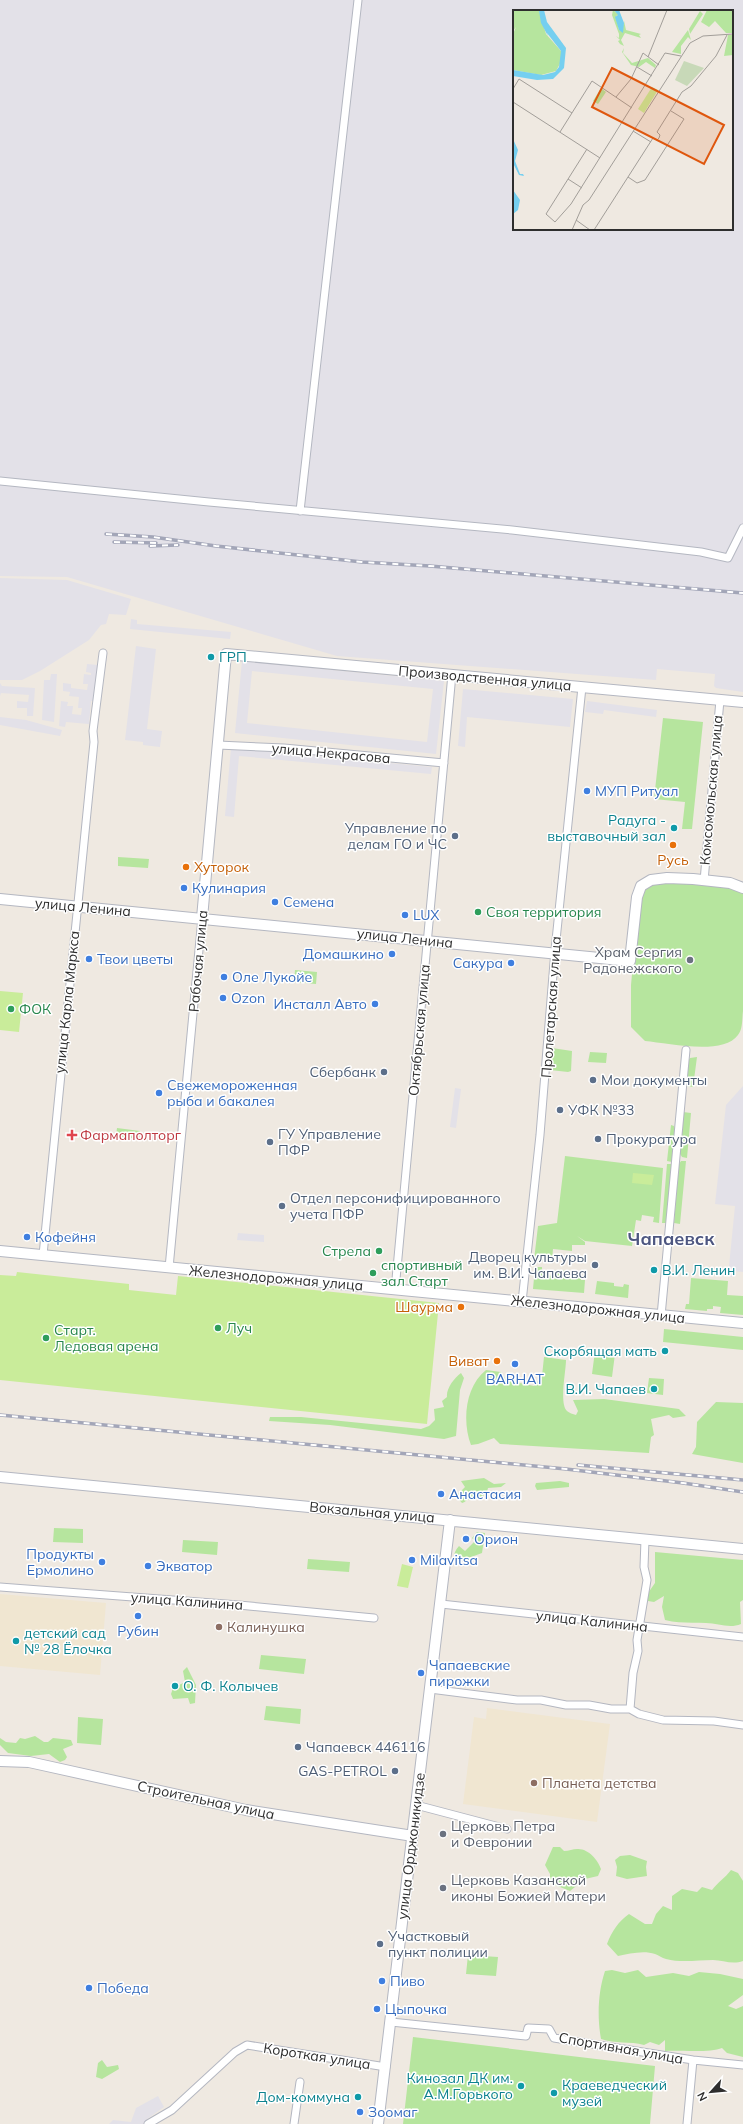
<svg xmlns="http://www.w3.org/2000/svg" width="743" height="2124" viewBox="0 0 743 2124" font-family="Mulish,sans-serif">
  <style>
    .industrial { fill: #e3e1e8; fill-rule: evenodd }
    .education { fill: #f0e6d1 }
    .green { fill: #b6e59e }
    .pitch { fill: #c9ec9a }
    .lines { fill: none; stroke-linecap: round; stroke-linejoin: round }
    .street-casing { stroke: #b4b7c1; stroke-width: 9 }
    .secondary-casing { stroke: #b4b7c1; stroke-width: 12 }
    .street { stroke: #fff; stroke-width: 7 }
    .secondary { stroke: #fff; stroke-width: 10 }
    .rail-casing { stroke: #a3a6b8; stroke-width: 3.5 }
    .rail { stroke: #fff; stroke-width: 2; stroke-dasharray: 6; stroke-linecap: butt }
    .culture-dot { fill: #0f9aa8; stroke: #fff; stroke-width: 1.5 }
    .shop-dot { fill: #3f7fe0; stroke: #fff; stroke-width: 1.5 }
    .service-dot { fill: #5c6f8a; stroke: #fff; stroke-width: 1.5 }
    .food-dot { fill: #e8710a; stroke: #fff; stroke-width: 1.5 }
    .leisure-dot { fill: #2e9e5b; stroke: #fff; stroke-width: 1.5 }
    .worship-dot { fill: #6b7280; stroke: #fff; stroke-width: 1.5 }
    .health-dot { fill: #e0444e; stroke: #fff; stroke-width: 1.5 }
    .education-dot { fill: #8d6e63; stroke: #fff; stroke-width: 1.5 }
    .labels { text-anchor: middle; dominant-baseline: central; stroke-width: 3; stroke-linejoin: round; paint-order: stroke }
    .culture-label { font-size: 14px; fill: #0d838f; stroke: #fff; text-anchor: start }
    .street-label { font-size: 14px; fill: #2e2e2e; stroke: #fff }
    .shop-label { font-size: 14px; fill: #366cbe; stroke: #fff; text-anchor: start }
    .service-label { font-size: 14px; fill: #4e5e75; stroke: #fff; text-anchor: start }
    .food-label { font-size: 14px; fill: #c56008; stroke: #fff; text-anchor: end }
    .leisure-label { font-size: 14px; fill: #27864d; stroke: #fff; text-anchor: start }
    .worship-label { font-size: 14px; fill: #5b616d; stroke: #fff; text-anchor: start }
    .health-label { font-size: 14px; fill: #be3a42; stroke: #fff; text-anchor: start }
    .education-label { font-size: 14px; fill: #785e54; stroke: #fff; text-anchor: start }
    .district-label { font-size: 18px; font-weight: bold; fill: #4d5680; stroke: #fff }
    .inset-road { fill: none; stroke: #a29e99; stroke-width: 1 }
    .view { fill: #df570e; fill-opacity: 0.15; stroke: #df570e; stroke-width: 2 }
    .inset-edge { fill: none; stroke: #2e2e2e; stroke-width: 2 }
  </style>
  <rect width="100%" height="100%" fill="#efe9e1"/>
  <path class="industrial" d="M0,0h743v692l-27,-4 -2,-2 1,-12 -58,-5 -1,11 -319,-24 -270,-79 -67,-1zM514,11h218v218h-218z
    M0,578l67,2 64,19 -5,16 -17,-1 -3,10 -5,1 -12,15 -49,31 -18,9h-22z
    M131,619l6,1v4l94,8 -1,7 -100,-10z
    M136,646l20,3 -9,80 15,2 -2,16 -17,-2v-3l-18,-2z
    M242,661l202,20 -8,73 -201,-21zM252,671l181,18 -6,53 -180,-19z
    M87,664l11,1 -4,36h-3l-2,23 -23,-2 -1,5 -6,-1 2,-25 7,1 -1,4h6l-1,8 9,1 1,-7h-4l1,-11 -10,-1 1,-4 -7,-1v-8l8,1v4l16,2 1,-6h-5l1,-10 7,1v-2l-5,-1z
    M51,674h6l-3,48 -12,-2 2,-40h6z
    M0,683l2,3 33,2 -2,28h-6v-8h-10v-7l11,1 1,-7 -28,-2 -1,3z
    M463,689l110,10 -3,28 -103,-10 -2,30 -7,-1z
    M587,701l70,9 -1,7 -52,-7 -1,4 -18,-2z
    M0,717l26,3 36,10 -2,6 -60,-11z
    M231,748l201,19 -1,7 -192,-18 -5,61 -9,-1z
    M743,1086v186l-9,-1 -2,6 -4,-1 7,-70 -20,-2 11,-99z
    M455,1088l6,1 -5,39 -6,-1z
    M238,1233l26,2v7l-27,-2z
    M158,2096l6,11 -17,12 -1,5h-37l4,-4 18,2 5,-14z"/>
  <path class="education" d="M0,1594l106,9 -6,72 -100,-9z
    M487,1708l123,16 -13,98 -134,-18 11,-87 12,2z"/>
  <path class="green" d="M663,718l40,4 -11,107h-10l3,-27 -31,-3z
    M118,857l31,2 -1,9 -30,-2z
    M659,880l77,8 7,4v119c-1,7 0,18 -5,24 -15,21 -70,8 -93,6l-14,-14v-42l8,-87 5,-10z
    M295,970l22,2 -1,12 -22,-2z
    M552,1048l20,3 -1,20 -3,1 -18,-2 -2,-4z
    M590,1052l17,1 -1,10 -18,-1z
    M697,1057l-4,30 -7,-1 2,-25 2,-3z
    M683,1112l8,1 -4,45 -5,-1 -3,-5z
    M671,1125l3,1 1,4 -3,32 -5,-1z
    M117,1128l23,3 -1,8 -23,-3z
    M565,1156l98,12 -4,55 -6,-1 1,-5 -12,-2 -1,6 -5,-1 -4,26 -47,-5 -8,-5 8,6v3h-13v6l-19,-2 -1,12 -18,-1 4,-34 19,-3z
    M681,1161h5l-6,63 -6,-1 5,-59z
    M667,1164h5l-5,59h-5z
    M535,1267h7v8l13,1v-6l15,1v6h11v3h4l-1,13 -51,-4z
    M691,1278l37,3 -1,14 16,1v19l-23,-2 1,-6 -8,-1v3h-6v2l-22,-2 1,-5h3z
    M597,1281l17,2v3l9,1 1,-3 5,1 -1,13 -33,-4z
    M664,1329l79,8v13l-80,-8z
    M595,1351l20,3 -3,23 -20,-3z
    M544,1357l22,3c0,11 -7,44 1,51 2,2 6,3 9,4l2,-4 -5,-11 31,-1 75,10 7,7 -13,2 -4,-3 -18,4 3,16 -3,2 -2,16 -149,-9 -6,-6 -16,6 -7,1c-9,-24 -6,-58 15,-75l15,2 5,8 28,6 8,-10z
    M461,1373l3,5 -4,12 -4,46 -12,3 -114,-14 -61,-4 1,-4h31l120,12 8,-3 6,-6 -1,-11 10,-2 -2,-6 5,-4c-1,-8 7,-19 14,-24z
    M649,1378l15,1 -1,16 -16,-2z
    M716,1402l27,1v60l-51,-9 4,-7 1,-25z
    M484,1478l10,6 12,-1 -5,4 -13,1c-1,9 -11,10 -18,11 -3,0 -4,3 -8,4l-6,-7 9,-9 -4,-6z
    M560,1481l9,2v4l-32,3 -2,-4 1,-3z
    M54,1528l29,1v14l-30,-1z
    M477,1532l8,1 -3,20 -27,10c-2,-6 -1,-12 4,-17l6,5 10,-10 -3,-3z
    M183,1540l35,2 -1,13 -35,-3z
    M655,1552l88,8v40l-3,2 1,22c-12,5 -23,-1 -35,-1 -14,-1 -27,1 -41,-3l-3,-13 2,-11 -10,6 -6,-1v-8l7,-10z
    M308,1559l42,3 -1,10 -42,-3z
    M261,1655l45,4 -2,15 -45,-5z
    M187,1667l9,18 -1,18 -5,1 -2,-6 -15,1 -2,-5 2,-6 12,-6 -2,-11z
    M266,1706l35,3 -1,15 -36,-4z
    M78,1717l25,2 -2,26 -24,-2z
    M35,1736l9,6h4l5,-4 18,2 2,5 -10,4 4,8 -2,3 -5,2 -11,-8 -18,2 -23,-3 -8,-8v-7l6,4 10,1 4,-5 5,1z
    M553,1847h7l4,4c5,0 9,-2 13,-2 11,-1 21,11 24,20l-3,7 -13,3 -15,12 -20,-8v-9l-5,-9z
    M630,1855l17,6 -1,6 1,9 -20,3 -11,-3 1,-9 -2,-7 5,-4z
    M731,1870l7,3 5,8v80c-11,4 -20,-1 -30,-1 -15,0 -32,3 -47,-1 -4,-1 -8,-4 -11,-5 -12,-4 -26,0 -37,2l-11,-12c5,-13 11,-22 22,-30l16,10h7l4,-10 7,-8 9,4v-14l10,-7 15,3 5,-5 10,3c6,-8 13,-12 19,-20z
    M468,1955l30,2 -2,19 -30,-2z
    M612,1970l13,3 13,-3 8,7 27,-4 16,3 10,-4 21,2 23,5v16l-15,11 8,3 7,-3v51l-16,-4 -5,-5c-11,5 -42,2 -57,3v-11l-6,5 -9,-3 -6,3c-14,-4 -29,-1 -43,-6 -4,-22 -3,-47 4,-68z
    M413,2037l242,29 -5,58h-247z
    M102,2060l5,7 11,-2 1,4 -17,10 -6,-2 2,-14z"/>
  <path class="pitch" d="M0,991l23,2 -4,39 -19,-2z
    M633,1173l21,2 -2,10 -20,-2z
    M17,1272l112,12v6l47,5 2,-19 261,27 -12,121 -427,-44v-105l16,1z
    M402,1564l11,3 -5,21 -11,-2z"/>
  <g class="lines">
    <defs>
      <path id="street" d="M0,481l209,21 303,28 189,22 27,6 15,-30
        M300,511l58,-511
        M218,745l66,3 160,15
        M704,881l16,-181
        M43,1255l51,-513 -1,-11 10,-78
        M169,1268l33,-350
        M395,1290l57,-616
        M522,1302l18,-167 15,-185 27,-263
        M661,1316l25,-266
        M0,1587l239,18 135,13
        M441,1604l302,33
        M430,1689l87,11h24l25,5h23l22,4h19l9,5 24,6 51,1 29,4
        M630,1709l3,-36 5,-22 -1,-11 10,-60 -3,-13 1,-27
        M416,1805l91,24
        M391,2022l135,14 2,-8 21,1 5,9 139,22 50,5
        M148,2124l24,-14 63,-58 12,-7 139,22
        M294,2124l6,-42
        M687,2124l6,-64"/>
      <path id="secondary" d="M0,899l630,62 7,-64 4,-11 10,-6 16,-2 26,1 37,4 13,5
        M202,918l24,-264 517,48
        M0,1251l743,72
        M0,1477l743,72
        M0,1761l29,1 217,48 167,26
        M378,2124l72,-604"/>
    </defs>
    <use href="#street" class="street-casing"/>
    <use href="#secondary" class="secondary-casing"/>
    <use href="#street" class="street"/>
    <use href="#secondary" class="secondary"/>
    <defs>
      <path id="rail" d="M106,534l47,3 63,9 146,16 68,4 313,27
        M114,542l42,1
        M150,546l28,-1
        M0,1415l566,54 117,14 60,9
        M578,1465l165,15"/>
    </defs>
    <use href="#rail" class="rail-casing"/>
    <use href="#rail" class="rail"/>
  </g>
  <g class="culture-dot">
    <circle cx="211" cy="657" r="4"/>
    <circle cx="674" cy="828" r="4"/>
    <circle cx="654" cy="1270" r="4"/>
    <circle cx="665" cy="1351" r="4"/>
    <circle cx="654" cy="1389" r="4"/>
    <circle cx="16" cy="1641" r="4"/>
    <circle cx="175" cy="1686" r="4"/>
    <circle cx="521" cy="2086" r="4"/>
    <circle cx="554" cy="2093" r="4"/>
    <circle cx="358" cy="2097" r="4"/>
  </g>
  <g class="shop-dot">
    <circle cx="587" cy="791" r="4"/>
    <circle cx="184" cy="888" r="4"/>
    <circle cx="275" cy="902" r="4"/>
    <circle cx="405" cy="915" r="4"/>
    <circle cx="392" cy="954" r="4"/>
    <circle cx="89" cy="959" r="4"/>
    <circle cx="511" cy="963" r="4"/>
    <circle cx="224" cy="977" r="4"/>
    <circle cx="223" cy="998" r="4"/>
    <circle cx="375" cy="1004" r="4"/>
    <circle cx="159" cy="1093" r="4"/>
    <circle cx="27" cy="1237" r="4"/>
    <circle cx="515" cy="1364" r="4"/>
    <circle cx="441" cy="1494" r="4"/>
    <circle cx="466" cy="1539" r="4"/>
    <circle cx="412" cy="1560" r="4"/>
    <circle cx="102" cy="1562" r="4"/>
    <circle cx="148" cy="1566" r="4"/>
    <circle cx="138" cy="1616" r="4"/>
    <circle cx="421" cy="1673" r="4"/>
    <circle cx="382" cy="1981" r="4"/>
    <circle cx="89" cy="1988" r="4"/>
    <circle cx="377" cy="2009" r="4"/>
    <circle cx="360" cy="2112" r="4"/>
  </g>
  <g class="service-dot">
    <circle cx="455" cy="836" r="4"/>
    <circle cx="384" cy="1072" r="4"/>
    <circle cx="593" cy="1080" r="4"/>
    <circle cx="560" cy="1110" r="4"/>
    <circle cx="598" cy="1139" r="4"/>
    <circle cx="270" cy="1142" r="4"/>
    <circle cx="282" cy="1206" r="4"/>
    <circle cx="595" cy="1265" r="4"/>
    <circle cx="298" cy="1747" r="4"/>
    <circle cx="395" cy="1771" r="4"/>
    <circle cx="380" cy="1944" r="4"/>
  </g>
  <g class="food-dot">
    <circle cx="673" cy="845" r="4"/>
    <circle cx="186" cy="867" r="4"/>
    <circle cx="461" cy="1307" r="4"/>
    <circle cx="497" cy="1361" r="4"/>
  </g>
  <g class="leisure-dot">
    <circle cx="478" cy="912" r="4"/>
    <circle cx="11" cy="1009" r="4"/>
    <circle cx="379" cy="1251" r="4"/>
    <circle cx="373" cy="1273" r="4"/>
    <circle cx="218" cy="1328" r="4"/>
    <circle cx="46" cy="1338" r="4"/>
  </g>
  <g class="worship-dot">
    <circle cx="690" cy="960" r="4"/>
    <circle cx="443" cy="1834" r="4"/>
    <circle cx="443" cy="1888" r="4"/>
  </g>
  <path class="health-dot" d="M70 1129h4v4h4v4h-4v4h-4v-4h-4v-4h4z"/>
  <g class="education-dot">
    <circle cx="219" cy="1627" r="4"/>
    <circle cx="534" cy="1783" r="4"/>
  </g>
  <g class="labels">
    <g class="culture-label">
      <text x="219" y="657">ГРП</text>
      <text x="666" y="820" text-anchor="end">Радуга -<tspan x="666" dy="16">выставочный зал</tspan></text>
      <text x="662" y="1270">В.И. Ленин</text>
      <text x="657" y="1351" text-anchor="end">Скорбящая мать</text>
      <text x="646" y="1389" text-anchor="end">В.И. Чапаев</text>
      <text x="24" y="1633">детский сад<tspan x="24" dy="16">№ 28 Ёлочка</tspan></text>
      <text x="183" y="1686">О. Ф. Колычев</text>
      <text x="513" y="2078" text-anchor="end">Кинозал ДК им.<tspan x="513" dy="16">А.М.Горького</tspan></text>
      <text x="562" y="2085">Краеведческий<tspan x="562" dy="16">музей</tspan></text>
      <text x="350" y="2097" text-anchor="end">Дом-коммуна</text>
    </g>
    <g class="street-label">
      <text transform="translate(485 678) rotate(5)">Производственная улица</text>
      <text transform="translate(331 753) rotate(5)">улица Некрасова</text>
      <text transform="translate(711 790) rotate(-85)">Комсомольская улица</text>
      <text transform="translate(83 907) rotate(5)">улица Ленина</text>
      <text transform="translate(405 938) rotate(6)">улица Ленина</text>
      <text transform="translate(198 961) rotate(-85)">Рабочая улица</text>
      <text transform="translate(67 1002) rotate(-84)">улица Карла Маркса</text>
      <text transform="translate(551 1007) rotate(-86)">Пролетарская улица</text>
      <text transform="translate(419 1030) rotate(-85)">Октябрьская улица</text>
      <text transform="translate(276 1278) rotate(5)">Железнодорожная улица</text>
      <text transform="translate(598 1309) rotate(6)">Железнодорожная улица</text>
      <text transform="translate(372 1512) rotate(5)">Вокзальная улица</text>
      <text transform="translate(187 1601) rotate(4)">улица Калинина</text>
      <text transform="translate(592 1621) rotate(6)">улица Калинина</text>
      <text transform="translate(206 1800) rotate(12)">Строительная улица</text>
      <text transform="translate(411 1846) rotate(-83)">улица Орджоникидзе</text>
      <text transform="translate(621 2048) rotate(10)">Спортивная улица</text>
      <text transform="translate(317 2056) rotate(9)">Короткая улица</text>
    </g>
    <g class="shop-label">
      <text x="595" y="791">МУП Ритуал</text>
      <text x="192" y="888">Кулинария</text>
      <text x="283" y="902">Семена</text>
      <text x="413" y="915">LUX</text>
      <text x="384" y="954" text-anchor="end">Домашкино</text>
      <text x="97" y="959">Твои цветы</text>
      <text x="503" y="963" text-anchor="end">Сакура</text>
      <text x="232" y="977">Оле Лукойе</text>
      <text x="231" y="998">Ozon</text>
      <text x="367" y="1004" text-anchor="end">Инсталл Авто</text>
      <text x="167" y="1085">Свежемороженная<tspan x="167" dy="16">рыба и бакалея</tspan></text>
      <text x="35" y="1237">Кофейня</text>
      <text x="515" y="1379" text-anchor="middle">BARHAT</text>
      <text x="449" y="1494">Анастасия</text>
      <text x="474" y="1539">Орион</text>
      <text x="94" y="1554" text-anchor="end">Продукты<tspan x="94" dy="16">Ермолино</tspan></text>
      <text x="420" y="1560">Milavitsa</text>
      <text x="156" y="1566">Экватор</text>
      <text x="138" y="1631" text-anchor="middle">Рубин</text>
      <text x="429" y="1665">Чапаевские<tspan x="429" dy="16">пирожки</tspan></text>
      <text x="390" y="1981">Пиво</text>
      <text x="97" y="1988">Победа</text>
      <text x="385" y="2009">Цыпочка</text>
      <text x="368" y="2112">Зоомаг</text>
    </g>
    <g class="service-label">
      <text x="447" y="828" text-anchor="end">Управление по<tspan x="447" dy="16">делам ГО и ЧС</tspan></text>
      <text x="376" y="1072" text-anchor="end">Сбербанк</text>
      <text x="601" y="1080">Мои документы</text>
      <text x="568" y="1110">УФК №33</text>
      <text x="278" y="1134">ГУ Управление<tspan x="278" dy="16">ПФР</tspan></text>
      <text x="606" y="1139">Прокуратура</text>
      <text x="290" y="1198">Отдел персонифицированного<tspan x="290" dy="16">учета ПФР</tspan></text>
      <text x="587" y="1257" text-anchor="end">Дворец культуры<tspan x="587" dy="16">им. В.И. Чапаева</tspan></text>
      <text x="306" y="1747">Чапаевск 446116</text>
      <text x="387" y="1771" text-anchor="end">GAS-PETROL</text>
      <text x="388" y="1936">Участковый<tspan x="388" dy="16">пункт полиции</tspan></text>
    </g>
    <g class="food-label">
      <text x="673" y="860" text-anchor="middle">Русь</text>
      <text x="194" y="867" text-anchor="start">Хуторок</text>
      <text x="453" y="1307">Шаурма</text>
      <text x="489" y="1361">Виват</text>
    </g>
    <g class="leisure-label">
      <text x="486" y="912">Своя территория</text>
      <text x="19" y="1009">ФОК</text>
      <text x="371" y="1251" text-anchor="end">Стрела</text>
      <text x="381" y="1265">спортивный<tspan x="381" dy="16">зал Старт</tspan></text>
      <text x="226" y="1328">Луч</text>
      <text x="54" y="1330">Старт.<tspan x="54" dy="16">Ледовая арена</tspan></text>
    </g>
    <g class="worship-label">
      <text x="682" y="952" text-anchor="end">Храм Сергия<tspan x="682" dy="16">Радонежского</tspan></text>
      <text x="451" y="1826">Церковь Петра<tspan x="451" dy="16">и Февронии</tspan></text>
      <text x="451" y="1880">Церковь Казанской<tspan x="451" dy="16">иконы Божией Матери</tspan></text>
    </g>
    <g class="health-label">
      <text x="80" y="1135">Фармаполторг</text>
    </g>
    <g class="education-label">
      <text x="227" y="1627">Калинушка</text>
      <text x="542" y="1783">Планета детства</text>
    </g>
    <g class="district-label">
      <text x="671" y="1238">Чапаевск</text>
    </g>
  </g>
  <g transform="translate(513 10)">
    <rect width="220" height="220" fill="#efe9e1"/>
    <path d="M0,0h26l7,24 15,17 1,9 -6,11 -15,4 -28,-5v-36l3,-7 -3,4zM100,0l6,5 -3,1 3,14 3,1 2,-10 2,9 15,4 -2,1 2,3 -16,-5 -4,7 3,6 -4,-2 -2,-3 2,-1 -4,-4 3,2v-4l-7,-19zM194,0h26v23h-7l-11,-12 -6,6 -8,-5zM187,1l3,3 -13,20 -1,-5zM175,20l3,10 -3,-3 -7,9v8l-9,-2zM215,25h5v20l-9,1zM111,38l-1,5 9,10 16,-5 8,7 -1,3 -9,-6 -7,5 -8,-2 -9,-13zM88,78l5,4 -8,12 -5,-3z" fill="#b6e59e"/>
    <path d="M171,51l20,7 -17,18 -12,-6z" fill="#c8d9b8"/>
    <path d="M139,77l6,3 -14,23 -6,-4z" fill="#c9ec9a"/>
    <path d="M31,0l3,12 19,26 -2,20 -11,11 -16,1 -24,-4v-6l30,5 12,-3 4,-5 2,-16 -14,-18 1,3 -7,-13 -2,-12zM101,0h5l5,13 -1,10 -3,4 3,-4 -4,-3 -4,-13 3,-2zM0,129l5,11 -3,11 5,13h3l1,2 -5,-1 -6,-12zM0,180l7,10 -2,10 -5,4z" fill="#75cff0"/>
    <path class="inset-road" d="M135,47l19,-47M124,57l15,9M0,79l6,-10 53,34M103,87l15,-18 12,-26 16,12M0,92l87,56M120,121l18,11M47,122l32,-51 40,27M74,139l-41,65 9,8 16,-18 94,-151 16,3M115,167l9,6 8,-3 39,-61 -13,-8M55,169l14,9M63,210l14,10M59,220l11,-25 6,-5 101,-157 13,-7 30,-2M81,220l59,-92 4,2 2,-2 1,-3 -3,-3 25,-40 9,-6 25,-30 11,-21"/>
    <path class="view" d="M99,58l112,57 -20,39 -112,-57z"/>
    <rect width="220" height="220" class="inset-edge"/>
  </g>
  <g transform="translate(711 2092) rotate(243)" stroke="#ffffff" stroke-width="3" paint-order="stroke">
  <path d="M0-3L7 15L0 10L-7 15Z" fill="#2e2e2e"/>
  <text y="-6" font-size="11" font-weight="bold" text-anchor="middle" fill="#2e2e2e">N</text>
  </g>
</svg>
